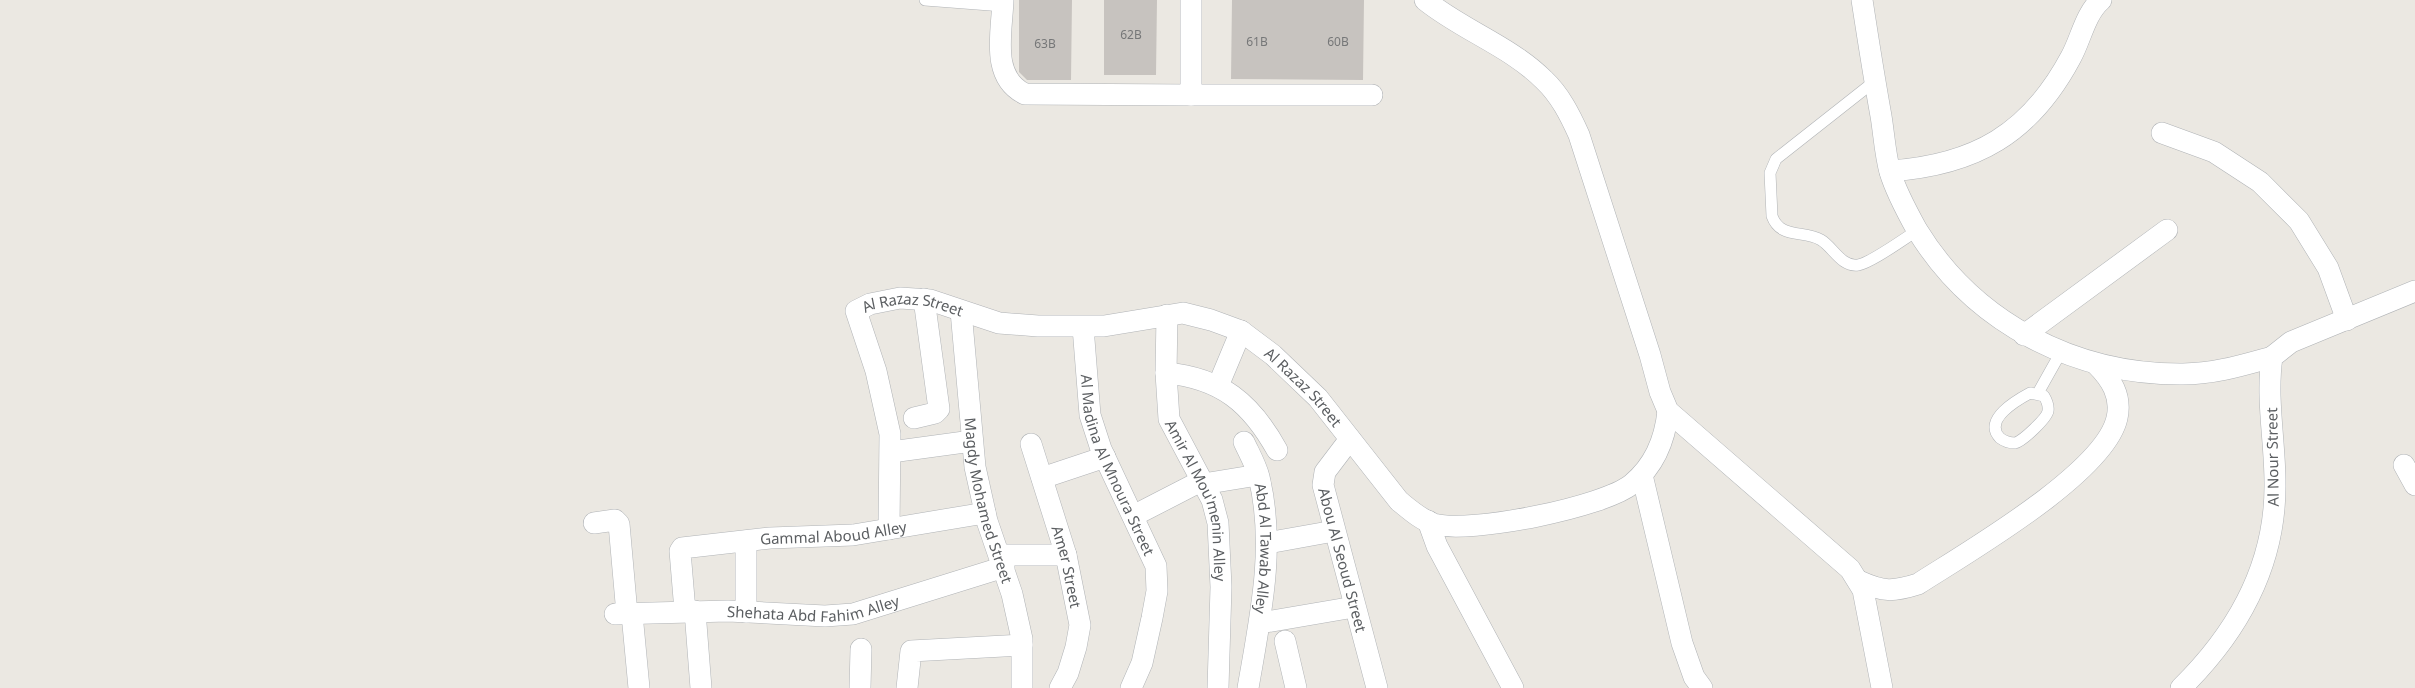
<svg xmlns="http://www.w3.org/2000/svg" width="2415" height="688" viewBox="0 0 2415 688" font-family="'Noto Sans',sans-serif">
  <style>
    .building { fill: #c7c3bf }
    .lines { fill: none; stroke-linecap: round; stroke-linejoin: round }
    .service-casing { stroke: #b0b3b6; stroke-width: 12 }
    .minor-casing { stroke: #b0b3b6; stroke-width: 22 }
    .service { stroke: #fff; stroke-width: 11 }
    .minor { stroke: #fff; stroke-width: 21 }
    .labels { text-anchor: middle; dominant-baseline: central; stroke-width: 4.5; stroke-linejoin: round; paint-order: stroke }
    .number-label { font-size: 12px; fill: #767778 }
    .street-label { font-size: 15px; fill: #5b5e61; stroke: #fff }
  </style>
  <rect width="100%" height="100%" fill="#ebe8e2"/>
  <path class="building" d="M1019,0h53l-1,80h-44l-8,-8z
    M1104,0h53l-1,75h-52z
    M1232,0h132l-1,80 -132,-1z"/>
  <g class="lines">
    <defs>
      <path id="service" d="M925,0l78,6
        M1875,81l-99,78 -6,14 2,43c8,23 32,14 49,24 12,7 20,27 37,25 13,-2 47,-27 60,-35
        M2030,393l14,3c3,5 5,9 4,15 -1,7 -25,30 -33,32 -5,0 -11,-2 -15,-5 -18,-18 17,-38 30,-45z
        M2038,393l23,-41"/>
      <g id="minor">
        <path d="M1003,0c-1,32 -13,77 22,94l166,1v-95"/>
        <path d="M1425,0c37,30 85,46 119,80 16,15 26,35 35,55l71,220 10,37 8,19 182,158 13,21 19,98"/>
        <path d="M1862,0c6,39 12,77 19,116 3,18 4,38 9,56 6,20 17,40 27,58 57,93 158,145 266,144 31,0 60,-9 89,-17"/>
        <path d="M1191,95h181"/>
        <path d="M2162,133l52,19 46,30 39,39 29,47 19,52"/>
        <path d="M1890,171c85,-6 140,-37 181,-114 10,-18 14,-43 30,-57"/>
        <path id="s1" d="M961,311l14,156 12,54 25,73 10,45v49"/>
        <path id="s2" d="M1167,315l-1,58 3,46 43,81 6,23 3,64 -3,101"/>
        <path id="s3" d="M1083,327l7,88 11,34 55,117 1,25 -5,27 -10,45 -11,25"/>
        <path d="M2024,335l143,-105"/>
        <path d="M1166,373c55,5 85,30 111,77"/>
        <path d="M1218,386l23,-55"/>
        <path d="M914,418l21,-5 4,-4 -15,-110"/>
        <path id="s4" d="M1350,439l-25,33 -2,13 54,203"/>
        <path id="s5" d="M1244,442c5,11 12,23 15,35 17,70 1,141 -11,211"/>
        <path id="s6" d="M1031,444l35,111 14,70 -4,22 -8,26 -8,15"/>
        <path d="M891,452l81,-11"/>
        <path d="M2404,465l11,20"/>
        <path d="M1642,475l40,168 12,34 8,11"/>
        <path d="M1042,478l63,-21"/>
        <path d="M1203,484l55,-9"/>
        <path d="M1133,516l68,-35"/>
        <path d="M1428,521l9,25 76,142"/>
        <path d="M594,523l21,-3 4,4 8,90"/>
        <path id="s7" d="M889,529l1,-95 -14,-63 -20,-60 14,-7 30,-6 30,2 69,23 39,3h66l79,-13 28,7 30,11 32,24 45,43 81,103c11,9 22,19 35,23 36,10 170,-17 198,-40 23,-19 33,-44 36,-73"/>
        <path d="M746,541v71"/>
        <path d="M1267,543l67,-12"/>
        <path d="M1001,555h65"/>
        <path d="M1859,581c24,11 34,11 59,3 48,-31 187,-111 199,-166 5,-22 -6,-39 -21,-54"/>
        <path id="s8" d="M685,611l-5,-60 2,-3 88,-10 83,-3 132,-22"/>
        <path d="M695,611l6,77"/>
        <path id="s9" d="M615,614l113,-3 97,5 28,-2 151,-47"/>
        <path d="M632,614l7,74"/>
        <path d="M1260,623l94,-16"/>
        <path d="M1285,641l11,47"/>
        <path d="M860,688l1,-39"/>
        <path d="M907,688l4,-37 111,-6"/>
        <path d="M2181,688c57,-56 95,-123 94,-205 0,-42 -9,-84 -3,-126l19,-15 124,-51"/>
      </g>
    </defs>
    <use href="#service" class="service-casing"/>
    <use href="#minor" class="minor-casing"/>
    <use href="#service" class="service"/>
    <use href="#minor" class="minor"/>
  </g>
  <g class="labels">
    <g class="number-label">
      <text x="1131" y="34">62B</text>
      <text x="1257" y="41">61B</text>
      <text x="1338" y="41">60B</text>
      <text x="1045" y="43">63B</text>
    </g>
    <g class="street-label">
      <text stroke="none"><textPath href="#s7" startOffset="282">Al Razaz Street</textPath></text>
      <text stroke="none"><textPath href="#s7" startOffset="702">Al Razaz Street</textPath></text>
      <text transform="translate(2272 457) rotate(-91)">Al Nour Street</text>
      <text stroke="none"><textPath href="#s3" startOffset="144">Al Madina Al Mnoura Street</textPath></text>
      <text stroke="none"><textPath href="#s1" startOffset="192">Magdy Mohamed Street</textPath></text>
      <text stroke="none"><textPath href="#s2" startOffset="192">Amir Al Mou'menin Alley</textPath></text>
      <text stroke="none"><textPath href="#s8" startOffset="216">Gammal Aboud Alley</textPath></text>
      <text stroke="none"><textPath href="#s5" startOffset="110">Abd Al Tawab Alley</textPath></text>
      <text stroke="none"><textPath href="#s4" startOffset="132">Abou Al Seoud Street</textPath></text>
      <text stroke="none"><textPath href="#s6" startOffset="128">Amer Street</textPath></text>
      <text stroke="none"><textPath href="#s9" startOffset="199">Shehata Abd Fahim Alley</textPath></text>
    </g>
  </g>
</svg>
